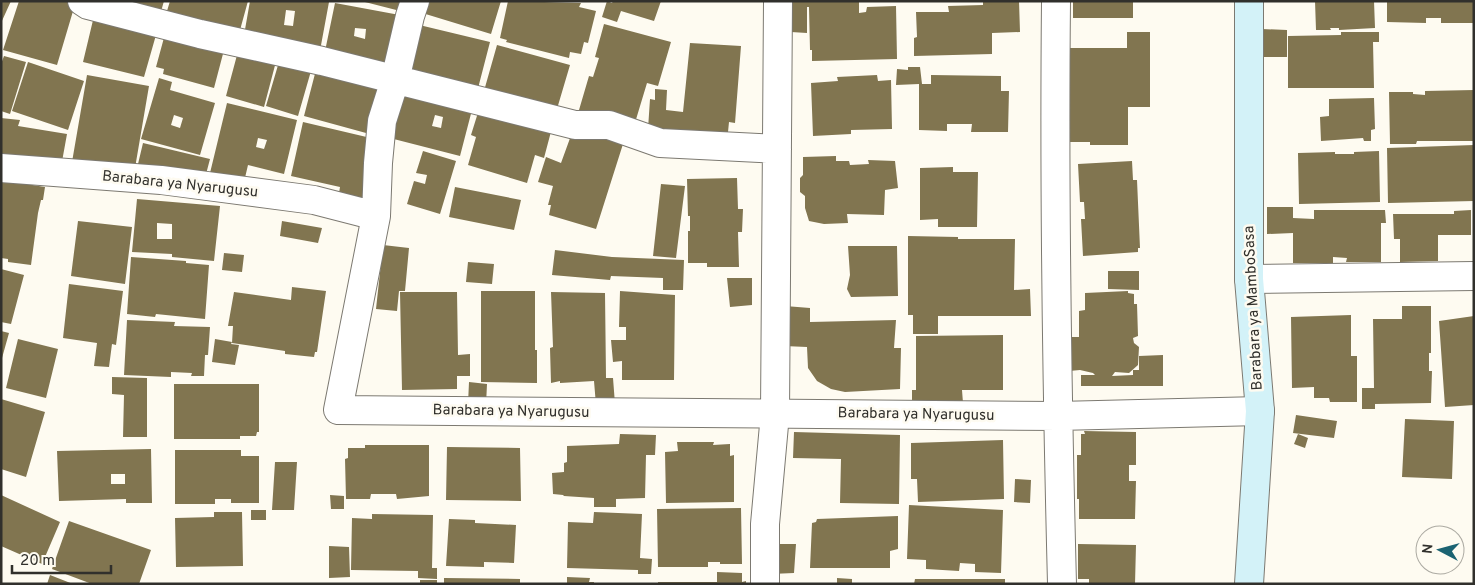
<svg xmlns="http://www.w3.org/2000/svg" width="1475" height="585" viewBox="0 0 1475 585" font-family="Overpass,sans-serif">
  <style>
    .building { fill: #817550; fill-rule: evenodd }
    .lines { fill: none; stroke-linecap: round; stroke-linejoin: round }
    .street-casing { stroke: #7c7971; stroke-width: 30 }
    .secondary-casing { stroke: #7c7971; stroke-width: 30 }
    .street { stroke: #fff; stroke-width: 28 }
    .secondary { stroke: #d3f2f8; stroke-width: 28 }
    .labels { text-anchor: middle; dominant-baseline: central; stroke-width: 5; stroke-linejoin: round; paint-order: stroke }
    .street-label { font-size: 15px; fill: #31302c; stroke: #fefbf1 }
  </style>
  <rect width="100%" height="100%" fill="#fefbf1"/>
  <path class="building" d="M1,1h10l-10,22z
    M19,1h57l-19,64 -54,-15z
    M93,1h71l-6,21z
    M170,1h78l-11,40 -73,-20z
    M250,1l79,1 -10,54 -76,-15zM286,10l9,1 -2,15 -9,-1z
    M361,1h50l-3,12z
    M423,1h78l-10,33 -72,-22z
    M508,1l73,2 -2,4 17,4 -8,32 -4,-1 -3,12 -11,-2 -1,6 -63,-16 1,-2 -7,-2z
    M607,1l5,2 1,-2h48l-7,20 -33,-10 -4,11 -15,-5z
    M778,1h81v12l7,-1 1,-5 29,-1 1,53 -85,2v-11h-2l-1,-43h-2v26l-16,-1z
    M983,1h36l1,31 -28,1v21l-78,2v-18l3,-1 -1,-25h33l-1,-6 35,-1z
    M1073,1h60v17h-60z
    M1315,1h59l1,27 -36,2v-2h-9l1,2h-15z
    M1387,1h87v22h-33v-5h-15v5l-39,-1z
    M335,3l70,13 -10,57 -71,-17zM355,28l11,1 -1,10 -11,-3z
    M94,16l64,12 -14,49 -61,-15z
    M411,23l79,19 -14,54 -79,-18z
    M604,24l67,18 -13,44 -11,-3 -13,43 -55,-16 10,-34 4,1 6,-19 -4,-1z
    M1262,29l25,1v27h-25z
    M1127,32h23v75h-22v38h-38v-3h-20v-94h57z
    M1341,32h38v10h-6l1,46h-86v-52l53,-1z
    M165,34l59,16 -10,38 -51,-14 1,-5 -8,-2z
    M690,43l51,3 -6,77 -6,-1 -2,20 -79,-13 2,-30 5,1v-11l12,1 -1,20 17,2z
    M240,44l38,10 -14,53 -38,-11z
    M497,45l73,20 -16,54 -72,-21z
    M281,55l32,9 -15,52 -32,-10z
    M4,56l22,6 -16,52 -9,-3v-47z
    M28,62l56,19 -16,49 -56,-19z
    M317,66l71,19 -13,48 -8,-2 -1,2 -62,-17z
    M908,67h12l2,17h9v-9l70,1v15h8l-1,41h-37l1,-8h-25v7l-28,-1v-46l-23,1 1,-16 11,1z
    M87,75l62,11 -14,82 -63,-6z
    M877,75l1,6 13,-1 1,49 -41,1v4l-38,2 -2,-53 27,-2 -1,-4z
    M159,78l13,4 -2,8 45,13 -15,52 -59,-16zM174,115l9,3 -3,10 -9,-3z
    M396,85l77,21 -13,50 -78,-20zM435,115l8,2 -2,11 -9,-2z
    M1474,90v51h-57l-1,3h-26l-1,-52h24v2l12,1v-4z
    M1374,98l1,31 -4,1v11h-7l-1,-3 -42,3 -1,-24 9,-1v-17z
    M227,103l70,17 -13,54 -36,-9 -4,17 -34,-9zM258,138l9,2 -3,9 -8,-2z
    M481,103l72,21 -9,34 -9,-3 -8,28 -59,-18 8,-28 -5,-2z
    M1,118l19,2 -2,6 49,8 -6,33 -60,-11z
    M303,122l72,17 -6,61 -30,-7 1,-6 -49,-11z
    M573,130l50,14 -27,85 -47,-14 2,-10h-3l5,-19 -15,-4 8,-25 15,6z
    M143,143l67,16 -5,19 -67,-14z
    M1474,145v56l-86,2 -1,-55z
    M423,151l33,10 -16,53 -33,-10 7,-23 11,3 2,-9 -11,-2z
    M1379,151l1,51 -81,2 -1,-51 37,-1v2h19v-2z
    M836,156v5h13l1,4 19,-1 -1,-4 27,1 3,27 -13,2 -1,25 -37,-1 1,9 -24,1 -15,-3 -4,-13v-12l-5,-4v-14l3,-3v-18z
    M1132,161l1,19h4l3,68h-2v4l-55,4 -2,-37h4l-1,-17h-4l-2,-38z
    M953,167v5h25l-1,55h-39v-8l-18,1v-52z
    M737,178l1,31h5l-1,23h-4l1,35h-32v-4h-19v-32h2v-15h-2l-1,-37z
    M1,180l44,7 -2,13h-2l-3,13 -7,52 -23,-3v-3l-7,-1z
    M661,184l24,2 -9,72 -23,-2z
    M455,187l66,13 -7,30 -65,-13z
    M137,199l83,7 -6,55 -42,-4v-3l-40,-2zM157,223l15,1v15h-15z
    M1267,207h26v11l21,1v-9h71l1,13h-5v39h-35l1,-4 -14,-1v6h-40v-30l-26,1z
    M1471,210v25h-33v26l-38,1v-23h-6l-1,-25h61v-3z
    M78,221l54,6 -7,57 -54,-8z
    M282,221l40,7 -4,15 -38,-7z
    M908,236l50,1v2h57l-1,51 16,-1 1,27h-93v18h-25v-19h-5z
    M383,245l26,3 -4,43h-6l-2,20 -21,-2z
    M848,246h49l1,50 -47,1 -4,-8 3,-14z
    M555,250l57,7 72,3 -1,30h-20v-12l-52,-2 -1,4 -58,-5z
    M224,253l20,2 -2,17 -20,-2z
    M131,257l55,4v2l23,2 -4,54 -49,-5 -1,3 -28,-3z
    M468,262l26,2 -2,20 -26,-2z
    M1,269l23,6 -13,49 -10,-2z
    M1108,271h31v19l-31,-1z
    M727,278h25v27l-22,2z
    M69,284l54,7 -7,54 -4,-1 -3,23 -15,-1 3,-23 -34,-5z
    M292,287l34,4 -9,61h-2l-1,5 -29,-3v-3l-53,-8 1,-17h-5l6,-34 57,8z
    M481,291h54v59h2v33l-56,-1z
    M620,291l55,4 -1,85h-52v-19l-9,1 -2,-22h15v-13h-7z
    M1128,291v2l6,1v10h3l1,32 -5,2 1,5 5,4 -1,18 -9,8 -14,-1 -3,4 21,-1v-5h6v-14l24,-1v31h-82v-11h14l-2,-2 -13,-3 -11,1v-34h10v-26l6,-1v-17z
    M400,292h57l1,63 12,-1v22h-13v13l-55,1z
    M551,292l54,1 1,85h7l2,26 -19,1 -2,-24 -34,2v-2l-9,2 -1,-35 3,-1z
    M785,306l25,2v14l86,-2 -2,28h7l-1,41 -55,3 -14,-3 -14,-8 -9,-13 -1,-21 -23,-1z
    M1402,306h29v47h-2v18h3l-1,32 -56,1v5h-13v-21h12l-1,-69h29z
    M1351,315v41h6v46h-27l-1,-4h-15v-11l-22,1 -1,-71z
    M1474,316v89l-29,2 -6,-86z
    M127,320l48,2 -1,4 36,1 -2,28h-3l-1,21h-13l1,-3 -21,-1v5l-47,-2z
    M1,331l8,2 -7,25h-1z
    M1003,335v55h-41l1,13h-51v-13h4v-54z
    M18,339l40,10 -12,49 -40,-10z
    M215,339l17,3 -1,2 8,1 -4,20 -23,-3z
    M112,377l35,1v59h-24l1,-42 -12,-1z
    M469,382l18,2 -1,21 -18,-1z
    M174,384h85v48h-2l-1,4h-16v3h-66z
    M1,399l44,13 -19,65 -25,-8z
    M1296,415l41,6 -3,17 -41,-5z
    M1405,419l49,2 -2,58 -50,-2z
    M1084,431l52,1v33h-7v16h7l-1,38h-56v-20h-2v-44h4v-21h4z
    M794,432l106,3 -1,69 -59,-1 1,-44 -48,-1z
    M620,434l36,1 -1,20h-9l-1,43 -29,1v8h-22v-9l-30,-2 -1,-1 -10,-1 -1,-21 12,-1v-9l3,-1v-16l52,-2z
    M1298,434l10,4 -3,10 -11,-4z
    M1003,440l1,59 -86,3 -1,-23h-6v-36z
    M677,442h37l-1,3 17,-1v12l4,-1v47l-68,1 -1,-51 13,-1z
    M365,445h64v51l-32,3 -1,-5h-25l-1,5h-24l-1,-40 3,-1v-10h17z
    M447,447l73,1 1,53 -75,-1z
    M151,449l1,54h-26v-4l-67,2 -2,-50zM111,474h14v10h-14z
    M175,450h66v6h18v47h-28v-4h-16v5h-40z
    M275,462h22l-3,48h-22z
    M1015,479l16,1 -1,23 -16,-1z
    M1,495l59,27 -18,42 -41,-18z
    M330,495l14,1v13h-13z
    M909,505l94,5 -2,63 -26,-1v-8l-15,-1 -1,8 -33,-2v-9l-19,-1z
    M741,508l1,56h-22v-2h-12v5h-50l-1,-58z
    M251,510h15v10h-15z
    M214,512h28l1,54 -67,1 -1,-49 39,-1z
    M594,512l48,2 -2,44 12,1 -1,15h-13v-4l-71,-2 1,-46 25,1z
    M372,514l61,1 -1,53h5v11l-19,-1v-7l-67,-1 1,-52 20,1z
    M898,516v33l-8,2v17h-80l2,-45 4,-1 1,-3z
    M449,519l26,1v3l41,2 -2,38 -30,-1v5l-38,-1z
    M69,521l82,29 -12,34h-47l-40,-15z
    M772,544h24l-2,29 -23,1z
    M1078,544l58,1 -1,39h-46v-5h-11z
    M329,546l20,1 1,30 -21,1z
    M717,572l25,1v9l4,-1v3h-88v-2h59z
    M50,575l23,9h-26z
    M567,577l23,1 -1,4h5v2h-27z
    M444,578l76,1v5h-76z
    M837,578l15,1v5h-15z
    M915,579h90v5h-91z
    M420,580h17v4h-17z"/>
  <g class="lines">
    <defs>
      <path id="street" d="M82,1l6,4 112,29 122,27 253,64h34l51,18 117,6
        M1056,1c-2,194 1,389 6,583
        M1,168l160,12 153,20 62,16 -38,194 720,6 202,-5
        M376,216l2,-53 4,-42 13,-41 15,-64 5,-15
        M1249,279l225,-3
        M765,584v-60l10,-110 3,-413"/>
      <path id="secondary" d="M1249,1v278l11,132 -11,173"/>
    </defs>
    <use href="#street" class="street-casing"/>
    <use href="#secondary" class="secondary-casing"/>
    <use href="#street" class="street"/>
    <use href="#secondary" class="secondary"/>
  </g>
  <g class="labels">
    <g class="street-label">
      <text transform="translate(180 185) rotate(6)">Barabara ya Nyarugusu</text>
      <text transform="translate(1254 308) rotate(-93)">Barabara ya MamboSasa</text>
      <text transform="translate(511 412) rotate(1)">Barabara ya Nyarugusu</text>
      <text transform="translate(916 415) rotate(1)">Barabara ya Nyarugusu</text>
    </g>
  </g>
  <rect width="1475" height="585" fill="none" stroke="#31302c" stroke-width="5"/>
  <g transform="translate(1440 550) rotate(276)"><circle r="24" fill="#fefbf1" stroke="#acaaa2"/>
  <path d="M0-4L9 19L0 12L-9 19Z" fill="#1b6372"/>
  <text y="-8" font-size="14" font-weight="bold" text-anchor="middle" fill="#31302c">N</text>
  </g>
  <path d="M12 565v8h99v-8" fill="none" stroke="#31302c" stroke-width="2.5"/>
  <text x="20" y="565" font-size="15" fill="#31302c" stroke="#fefbf1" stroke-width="4" paint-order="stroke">20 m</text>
</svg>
